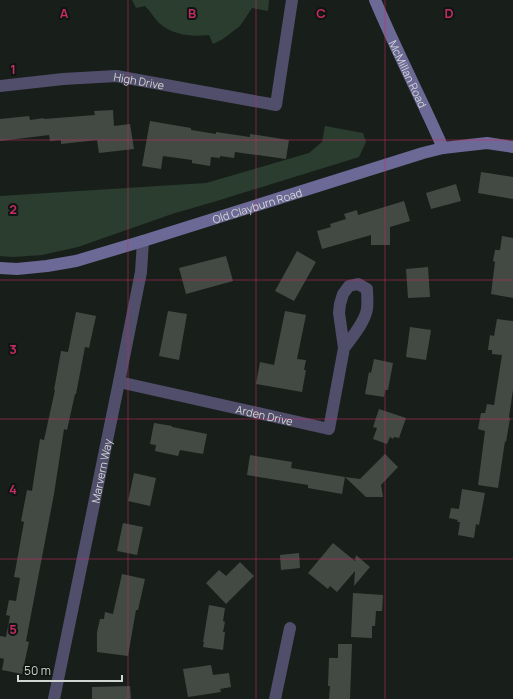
<svg xmlns="http://www.w3.org/2000/svg" width="513" height="699" viewBox="0 0 513 699" font-family="Manrope,sans-serif">
  <style>
    .green { fill: #2a3d2e }
    .building { fill: #434a44 }
    .lines { fill: none; stroke-linecap: round; stroke-linejoin: round }
    .street { stroke: #504e6a; stroke-width: 12 }
    .secondary { stroke: #6d6996; stroke-width: 12 }
    .grid { fill: none; stroke: #c42b67; stroke-width: 1; stroke-opacity: 0.55 }
    .labels { text-anchor: middle; dominant-baseline: central; stroke-width: 4; stroke-linejoin: round; paint-order: stroke }
    .street-label { font-size: 11px; fill: #d2d6d3; stroke: #0f1511 }
    .grid-label { font-size: 13px; text-anchor: middle; font-weight: bold; fill: #c42b67; stroke: #0f1511; stroke-width: 4; stroke-linejoin: round; paint-order: stroke }
  </style>
  <rect width="100%" height="100%" fill="#181f1a"/>
  <path class="green" d="M132,0h137l-1,11 -16,-3 -12,18 -17,13 -10,5 -4,-9c-17,2 -37,0 -50,-12 -5,-5 -9,-12 -14,-17l-9,2z
    M325,126l38,7 3,9 -7,15 -139,43 -48,14 -94,33 -36,8 -29,2 -13,-1v-60l206,-13 103,-30 13,-11z"/>
  <path class="building" d="M113,110l1,16 16,-2 4,25 -35,4 -2,-13 -36,4v-4l-11,1 -1,-6 -49,6v-22l29,-3 1,4 14,-2v1l51,-4 -1,-4z
    M150,121l41,7v2l25,4v-2l34,5v-3l39,6 -3,19 -51,-7 -1,6 -14,-2v2l-9,-1 -1,9 -18,-3v-3l-29,-4 -2,13 -19,-3z
    M481,172l32,5v22l-35,-6z
    M456,184l5,17 -30,8 -5,-16z
    M404,201l6,20 -20,6v18h-19v-10l-49,14 -5,-18 14,-4 -1,-3 16,-5 -2,-5 13,-4 1,5z
    M502,236l11,2v60l-22,-4 4,-32 -2,-1 2,-11h5z
    M297,251l19,11 -22,39 -19,-10z
    M226,256l7,25 -47,13 -7,-26z
    M428,267l2,30 -22,1 -2,-29z
    M168,311l19,3 -8,46 -20,-4z
    M285,311l21,4 -9,44 9,1 -2,10h2l-4,22 -46,-8 4,-22 14,3z
    M76,312l20,4 -7,32 -4,-1 -9,47h-1l-8,36 -3,-1 -10,65 -28,147 3,1 -7,32 -20,-4 2,-11 -4,-1v-22l6,1 4,-21 -4,-1 3,-15 7,1 4,-23 -6,-1 10,-55 -3,-1 6,-31 5,1 8,-52 4,1 11,-50h-1l7,-39 7,1z
    M497,319l16,2v69l-4,27 1,1 -4,24 -1,-1 -7,47 -20,-3 7,-54 -7,-2 3,-16h4l2,-9 7,1 8,-50 -10,-1v-4h-4l2,-15 4,1z
    M410,327l21,3 -5,30 -20,-3z
    M374,359l19,4 -5,27h-3l-1,7 -19,-3 4,-22 2,1z
    M379,409l27,9 -7,20 -5,-1 -1,2 -3,-2 -3,7 -14,-5 4,-11 -4,-1z
    M154,423l18,3v1l35,7 -4,20 -23,-4 -2,6 -23,-5 1,-6 -6,-1z
    M385,454l13,13 -17,18 2,12h-17l-21,-20 15,2z
    M250,455l42,7 -1,6 54,9 -3,17 -34,-6v-3l-61,-10z
    M134,473l22,5 -6,28 -22,-5z
    M462,489l23,4 -6,32 -3,-1 -2,14 -16,-3 2,-13h-3l1,-2 -9,-2 2,-10 8,1z
    M123,523l20,4 -6,28 -20,-4z
    M333,543l22,18 1,-6 14,12 -16,19 1,-15 -18,21 -7,-6 -2,3 -20,-16z
    M299,553l1,15 -19,2 -1,-15z
    M240,562l14,14 -28,28 -20,-21 13,-13 7,6z
    M122,574l23,5 -7,31h-2l-8,46 -31,-4v-20l3,-13h4l1,-7 8,2z
    M353,593l30,2 -1,16h-6l-1,15h-3v12l-21,-1z
    M209,605l16,3 -2,13 2,1 -2,10h2l-2,18 -20,-3 1,-5h-1z
    M338,644h14l-2,55h-21l1,-13h-2l1,-28h9z
    M211,665l2,10 16,-2 2,14 -11,2 1,3 -33,5 -5,-28z
    M130,686l1,13h-39v-12z"/>
  <g class="lines">
    <g class="street">
      <path id="s1" d="M0,86l63,-7 53,-3 160,29 16,-105"/>
      <path id="s2" d="M119,382l210,47 15,-81 -5,-35 1,-9 3,-10 6,-8 9,-2 9,5c0,7 1,13 0,20 -2,13 -15,28 -23,39"/>
      <path id="s3" d="M54,699l65,-317 22,-110 2,-31"/>
      <path d="M275,699l15,-71"/>
    </g>
    <g class="secondary">
      <path id="s4" d="M375,0c21,50 46,98 68,148"/>
      <path id="s5" d="M0,268l17,1 30,-3 29,-5 67,-20 280,-88 20,-5 44,-5 26,4"/>
    </g>
  </g>
  <path class="grid" d="M128,0v699M256,0v699M385,0v699M0,140h513M0,280h513M0,419h513M0,559h513"/>
  <g class="labels">
    <g class="street-label">
      <text stroke="none"><textPath href="#s4" startOffset="81">McMillan Road</textPath></text>
      <text stroke="none"><textPath href="#s1" startOffset="140">High Drive</textPath></text>
      <text stroke="none"><textPath href="#s5" startOffset="266">Old Clayburn Road</textPath></text>
      <text stroke="none"><textPath href="#s2" startOffset="149">Arden Drive</textPath></text>
      <text stroke="none"><textPath href="#s3" startOffset="233">Marvern Way</textPath></text>
    </g>
  </g>
  <g class="grid-label">
    <text x="64" y="18">A</text>
    <text x="192" y="18">B</text>
    <text x="321" y="18">C</text>
    <text x="449" y="18">D</text>
    <text x="13" y="74">1</text>
    <text x="13" y="214">2</text>
    <text x="13" y="354">3</text>
    <text x="13" y="494">4</text>
    <text x="13" y="634">5</text>
  </g>
  <path d="M18 675v6h104v-6" fill="none" stroke="#d2d6d3" stroke-width="2"/>
  <text x="24" y="675" font-size="12" fill="#d2d6d3" stroke="#0f1511" stroke-width="3" paint-order="stroke">50 m</text>
</svg>
